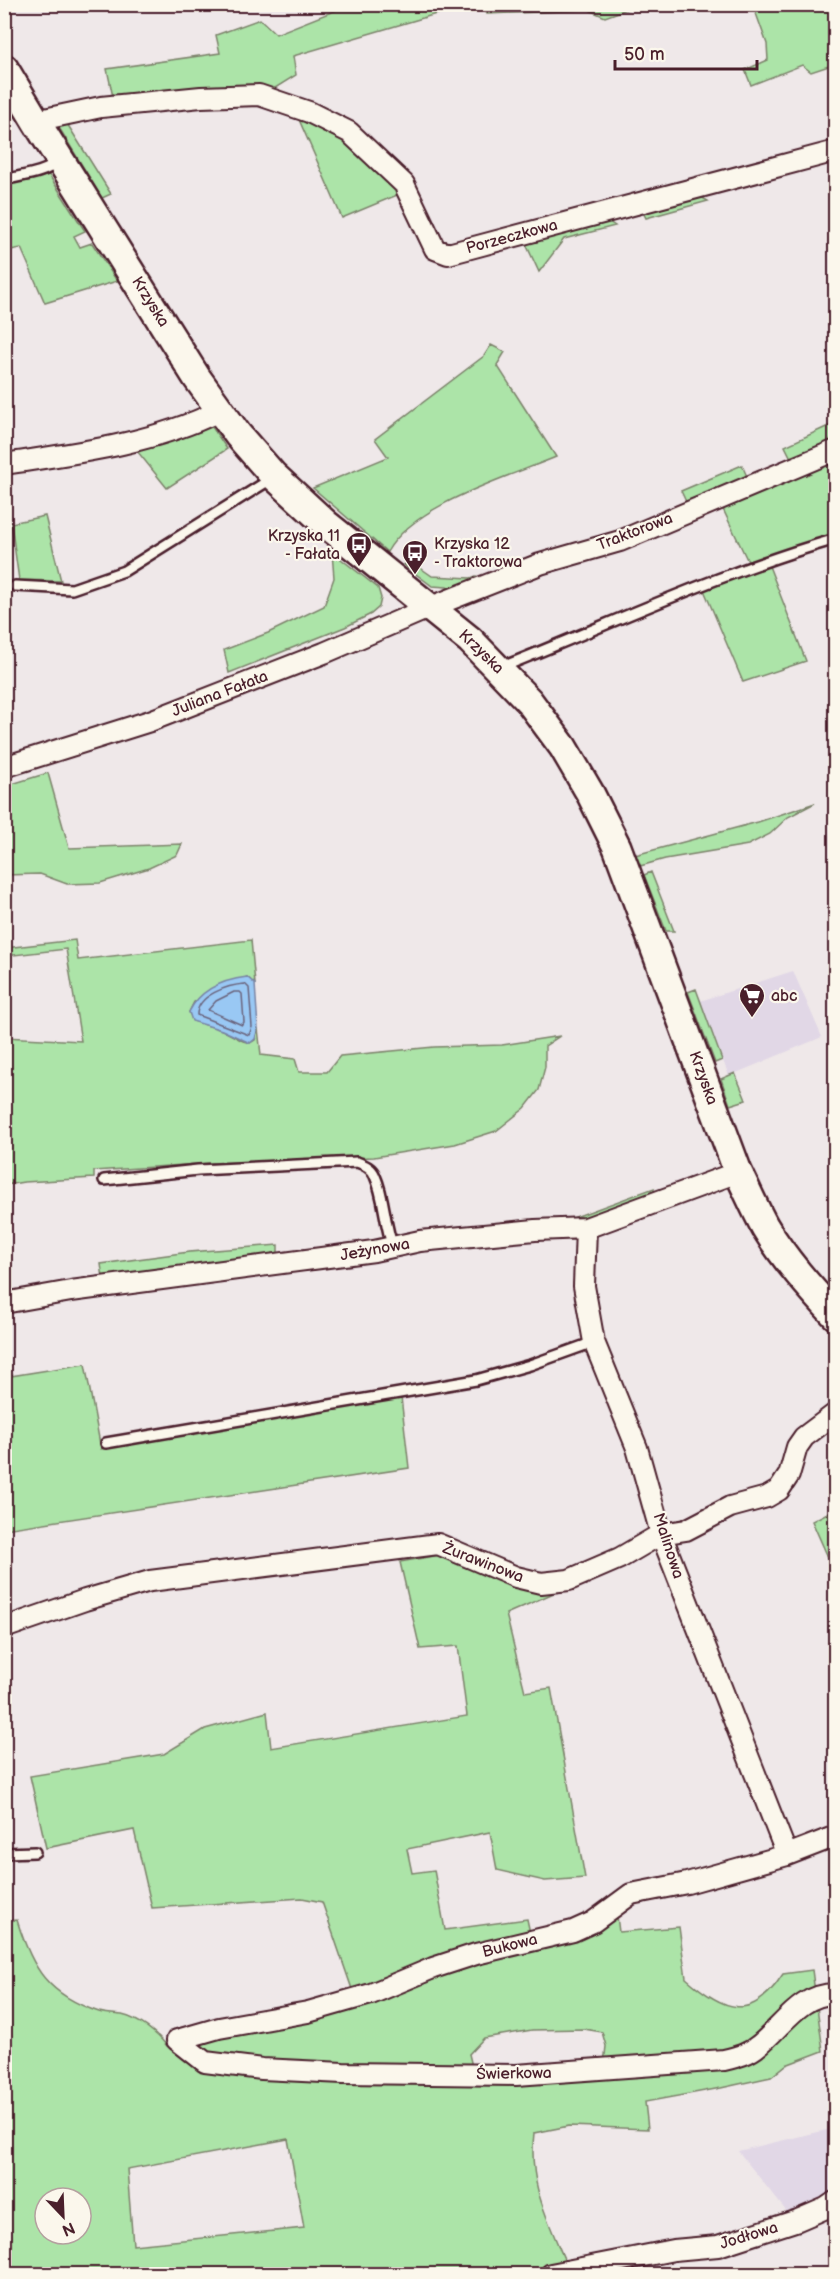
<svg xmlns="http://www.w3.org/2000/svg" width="840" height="2279" viewBox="0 0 840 2279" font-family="'Balsamiq Sans',sans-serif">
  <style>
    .built { fill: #e1d7e6 }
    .green { fill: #ace4a8; stroke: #7b826a; stroke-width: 1.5; fill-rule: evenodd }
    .water { fill: #99c8f4; stroke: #7984a4; stroke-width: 1.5 }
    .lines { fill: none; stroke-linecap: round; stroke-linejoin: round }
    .shore { stroke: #6a637b; stroke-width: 1.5 }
    .lane-casing { stroke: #4a1f2b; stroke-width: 14 }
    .street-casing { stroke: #4a1f2b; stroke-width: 24 }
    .secondary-casing { stroke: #4a1f2b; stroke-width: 32 }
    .lane { stroke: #fbf7ec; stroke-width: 9 }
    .street { stroke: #fbf7ec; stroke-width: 20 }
    .secondary { stroke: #fbf7ec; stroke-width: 27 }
    .labels { text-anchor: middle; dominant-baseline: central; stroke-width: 4.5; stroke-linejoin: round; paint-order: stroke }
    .street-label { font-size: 16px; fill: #4a1f2b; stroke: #fbf7ec }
    .poi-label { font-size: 16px; fill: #4a1f2b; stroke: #fbf7ec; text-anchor: start }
  </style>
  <rect width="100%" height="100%" fill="#efe8e9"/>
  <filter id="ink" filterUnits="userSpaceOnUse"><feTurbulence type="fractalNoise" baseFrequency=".0167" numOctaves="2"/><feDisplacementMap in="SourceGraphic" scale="12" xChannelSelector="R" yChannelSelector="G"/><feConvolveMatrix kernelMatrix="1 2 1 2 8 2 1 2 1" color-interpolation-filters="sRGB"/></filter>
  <g filter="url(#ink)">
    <path class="built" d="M793,971l29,66 -93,39 -29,-75z
      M835,2128v64l-44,25 -53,-66z"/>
    <path class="green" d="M349,5h118l-174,51 3,19 -24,15 -33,-5 -126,12 -6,-28 113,-16 -4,-18 44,-16 16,15z
      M483,5h155l-33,12 -16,-7 -102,4z
      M753,5h82v59l-24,8 -9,-7 -51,20 -6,-15 23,-10 -1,-16z
      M297,115l44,21 61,57 -60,25z
      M66,122l45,72 -9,4 -44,-72z
      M49,175l36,56 -11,5 6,11 12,-4 25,38 -72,22 -24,-55 -16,3 -1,-66z
      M687,196l14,1 7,4 -62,17 -4,-8z
      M606,220l9,6 -51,13 -25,33 -13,-28 4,-5z
      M491,345l14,7 -8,13 59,92c-50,21 -142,47 -169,95l-74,-64 75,-31 -13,-18 109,-83z
      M835,423v19l-43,18 -7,-14z
      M210,424l17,25 -60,39 -34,-42z
      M835,456v89l-66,21 37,95 -63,21 -39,-92 49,-18 -31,-65z
      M742,465l6,14 -60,27 -7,-15z
      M45,516l16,65 -42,-1 -8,-57z
      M332,552l46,36 3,10 -2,9 -8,7 -26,13 -116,46 -5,-23 44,-17 56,-27 10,-28z
      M409,560l23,16 39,2 5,-2 3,6 -28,10 -4,-5 -15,-1 -28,-21z
      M48,773l21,75 113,-4 -5,11 -28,13 -49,15 -33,1 -27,-10 -35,1v-89z
      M815,803l-27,14 -18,17 -22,11 -83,14 -25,7 -5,-11 123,-33z
      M651,872l23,59h-8l-22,-56z
      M75,940l3,20 173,-20 4,44 -8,-7 -53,25 -5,10 4,9 29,9 21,11 7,2 5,-3 3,-12 3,27 34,4 4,13h28l13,-16 94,-9 68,-2 58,-9 -15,10v21l-6,23 -14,18 -29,23 -41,13 -81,13 -160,6 -120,8v7l-70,4 -19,3 -1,-148 77,4 -15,-92 -61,7v-8z
      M696,989l26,71 -7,3 -27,-71z
      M735,1073l11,27 -16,5 -9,-26z
      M654,1188v9l-52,21 -35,2z
      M278,1245v14l-175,19 -2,-14 88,-12z
      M85,1364l16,85 300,-52 8,71 -404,61v-152z
      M835,1509v64l-23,-52z
      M440,1555l24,10 99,24 -57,25 19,78 26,-4 34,190 -40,3 -48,-11 -7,-38 -83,17 5,24 22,-3 11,60 82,-11 3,14 -177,59 -31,-90 -20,-4 -150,10 -18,-78 -88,18 -16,-72 134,-22 41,-25 62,-17 4,36 196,-32 -9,-70 -38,3 -20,-87z
      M617,1916l2,16 60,-5 7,51c38,33 66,45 97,-4l29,-4 11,81 -37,14 -15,12 -50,11 -76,14 3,27 -79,-3 -35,7c-6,52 14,87 33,133l-46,8h-516l-1,-353 13,-1c15,49 31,75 82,92 7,2 16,2 23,3 17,4 35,18 45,31l136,-26 134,-47zM584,2029l18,3 4,14 -2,18 -128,19 -7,-29 15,-16 48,-8zM288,2139l16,89 -171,17 -6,-76zM45,2198h36v36h-36z"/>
    <path class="water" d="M247,977l8,7 3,44 -3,11 -5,4 -28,-13 -30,-9 -3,-9c11,-23 34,-32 58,-35z"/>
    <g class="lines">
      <path class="shore" d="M245,984l4,4 3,39 -3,8 -52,-20c0,-20 31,-30 48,-31z
        M234,992h6l2,2 2,28 -2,3 -34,-15 8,-9z"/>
      <defs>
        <path id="lane" d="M4,180c19,-5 39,-6 54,-18
          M15,586l57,3 52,-18 139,-87 8,-8
          M502,667c111,-44 219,-95 334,-128
          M104,1180l94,-10 159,-8c8,3 15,6 18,14 10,22 9,48 18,71
          M106,1443l370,-63 54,-15 64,-23
          M4,1853l31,-1"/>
        <path id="street" d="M37,123l12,-5 52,-11 100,-10 58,-2 50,17 40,20 55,52 31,65 13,5 388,-103
          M4,464c73,-11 148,-20 215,-53
          M4,767l146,-46 174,-68 107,-46 109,-43 80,-23 216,-91
          M586,1228l-2,58 10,56 43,106 24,86 126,321
          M4,1303l67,-12 303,-40 46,-10 115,-11 51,-2 152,-56
          M4,1628l81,-28 65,-19 288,-37 78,33 25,6 28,-3 51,-22 41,-24 25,-4 44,-23 37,-10 12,-7 10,-15 8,-28 7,-10 32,-24
          M177,2040l42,-12 89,-16 63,-18 62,-26 43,-14 97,-23 20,-9 38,-28 56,-11 100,-28 49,-19
          M177,2040l28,22 57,7 81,4 173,2 208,-15c13,-3 25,-6 35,-15 24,-19 42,-52 77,-51
          M551,2274l123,-24 44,-4 80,-26 28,-12 10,-7"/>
        <path id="secondary" d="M4,68l33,55 160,255 41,57 35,40 53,49 144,116 59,61 34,46 27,46 27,54 121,325c9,18 17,37 27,55 19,32 46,62 71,89"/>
      </defs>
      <use href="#lane" class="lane-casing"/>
      <use href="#street" class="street-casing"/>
      <use href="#secondary" class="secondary-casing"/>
      <use href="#lane" class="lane"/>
      <use href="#street" class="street"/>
      <use href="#secondary" class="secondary"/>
    </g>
  </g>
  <defs>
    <symbol id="bus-pin" viewBox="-11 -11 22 30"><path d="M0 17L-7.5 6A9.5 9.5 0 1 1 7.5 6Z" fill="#4a1f2b" stroke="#fbf7ec"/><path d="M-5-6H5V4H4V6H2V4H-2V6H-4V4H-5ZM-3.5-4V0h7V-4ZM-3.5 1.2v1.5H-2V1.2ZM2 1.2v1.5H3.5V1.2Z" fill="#fff"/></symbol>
    <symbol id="supermarket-pin" viewBox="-11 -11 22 30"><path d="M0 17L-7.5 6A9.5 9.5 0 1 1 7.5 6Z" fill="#4a1f2b" stroke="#fbf7ec"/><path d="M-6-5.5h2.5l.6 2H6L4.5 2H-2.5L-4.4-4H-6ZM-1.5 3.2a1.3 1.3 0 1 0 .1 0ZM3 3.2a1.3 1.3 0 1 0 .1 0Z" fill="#fff"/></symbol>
  </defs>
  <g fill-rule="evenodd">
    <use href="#bus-pin" x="344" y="530" width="30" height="40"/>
    <use href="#bus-pin" x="400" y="538" width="30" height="40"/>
    <use href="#supermarket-pin" x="737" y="981" width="30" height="40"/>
  </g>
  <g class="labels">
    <g class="street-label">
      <text transform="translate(512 237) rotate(-15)">Porzeczkowa</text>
      <text transform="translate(150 302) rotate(58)">Krzyska</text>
      <text transform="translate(635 532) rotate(-21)">Traktorowa</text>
      <text transform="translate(481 652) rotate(44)">Krzyska</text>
      <text transform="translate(220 694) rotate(-21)">Juliana Fałata</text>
      <text transform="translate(703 1078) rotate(70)">Krzyska</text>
      <text transform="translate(375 1250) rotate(-10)">Jeżynowa</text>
      <text transform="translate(668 1546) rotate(72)">Malinowa</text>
      <text transform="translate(483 1563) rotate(21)">Żurawinowa</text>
      <text transform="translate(510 1946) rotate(-14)">Bukowa</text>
      <text transform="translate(514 2074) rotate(-1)">Świerkowa</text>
      <text transform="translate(749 2236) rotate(-17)">Jodłowa</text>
    </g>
    <g class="poi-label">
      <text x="340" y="536" text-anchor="end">Krzyska 11<tspan x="340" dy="18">- Fałata</tspan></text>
      <text x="434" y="544">Krzyska 12<tspan x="434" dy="18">- Traktorowa</tspan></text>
      <text x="771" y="996">abc</text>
    </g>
  </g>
  <rect width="840" height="2279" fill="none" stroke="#fbf7ec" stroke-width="24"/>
  <rect x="12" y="12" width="816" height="2255" fill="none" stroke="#4a1f2b" stroke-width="2" filter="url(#ink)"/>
  <g transform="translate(63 2216) rotate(157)"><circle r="28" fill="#fbf7ec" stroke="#b4a19f" stroke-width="1.5"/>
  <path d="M0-4.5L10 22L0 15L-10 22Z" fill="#4a1f2b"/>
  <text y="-9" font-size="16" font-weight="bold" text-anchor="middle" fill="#4a1f2b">N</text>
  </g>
  <path d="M615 60v9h142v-9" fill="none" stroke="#4a1f2b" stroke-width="3"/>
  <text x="624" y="60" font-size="18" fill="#4a1f2b" stroke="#fbf7ec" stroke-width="4.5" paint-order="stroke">50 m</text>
</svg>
